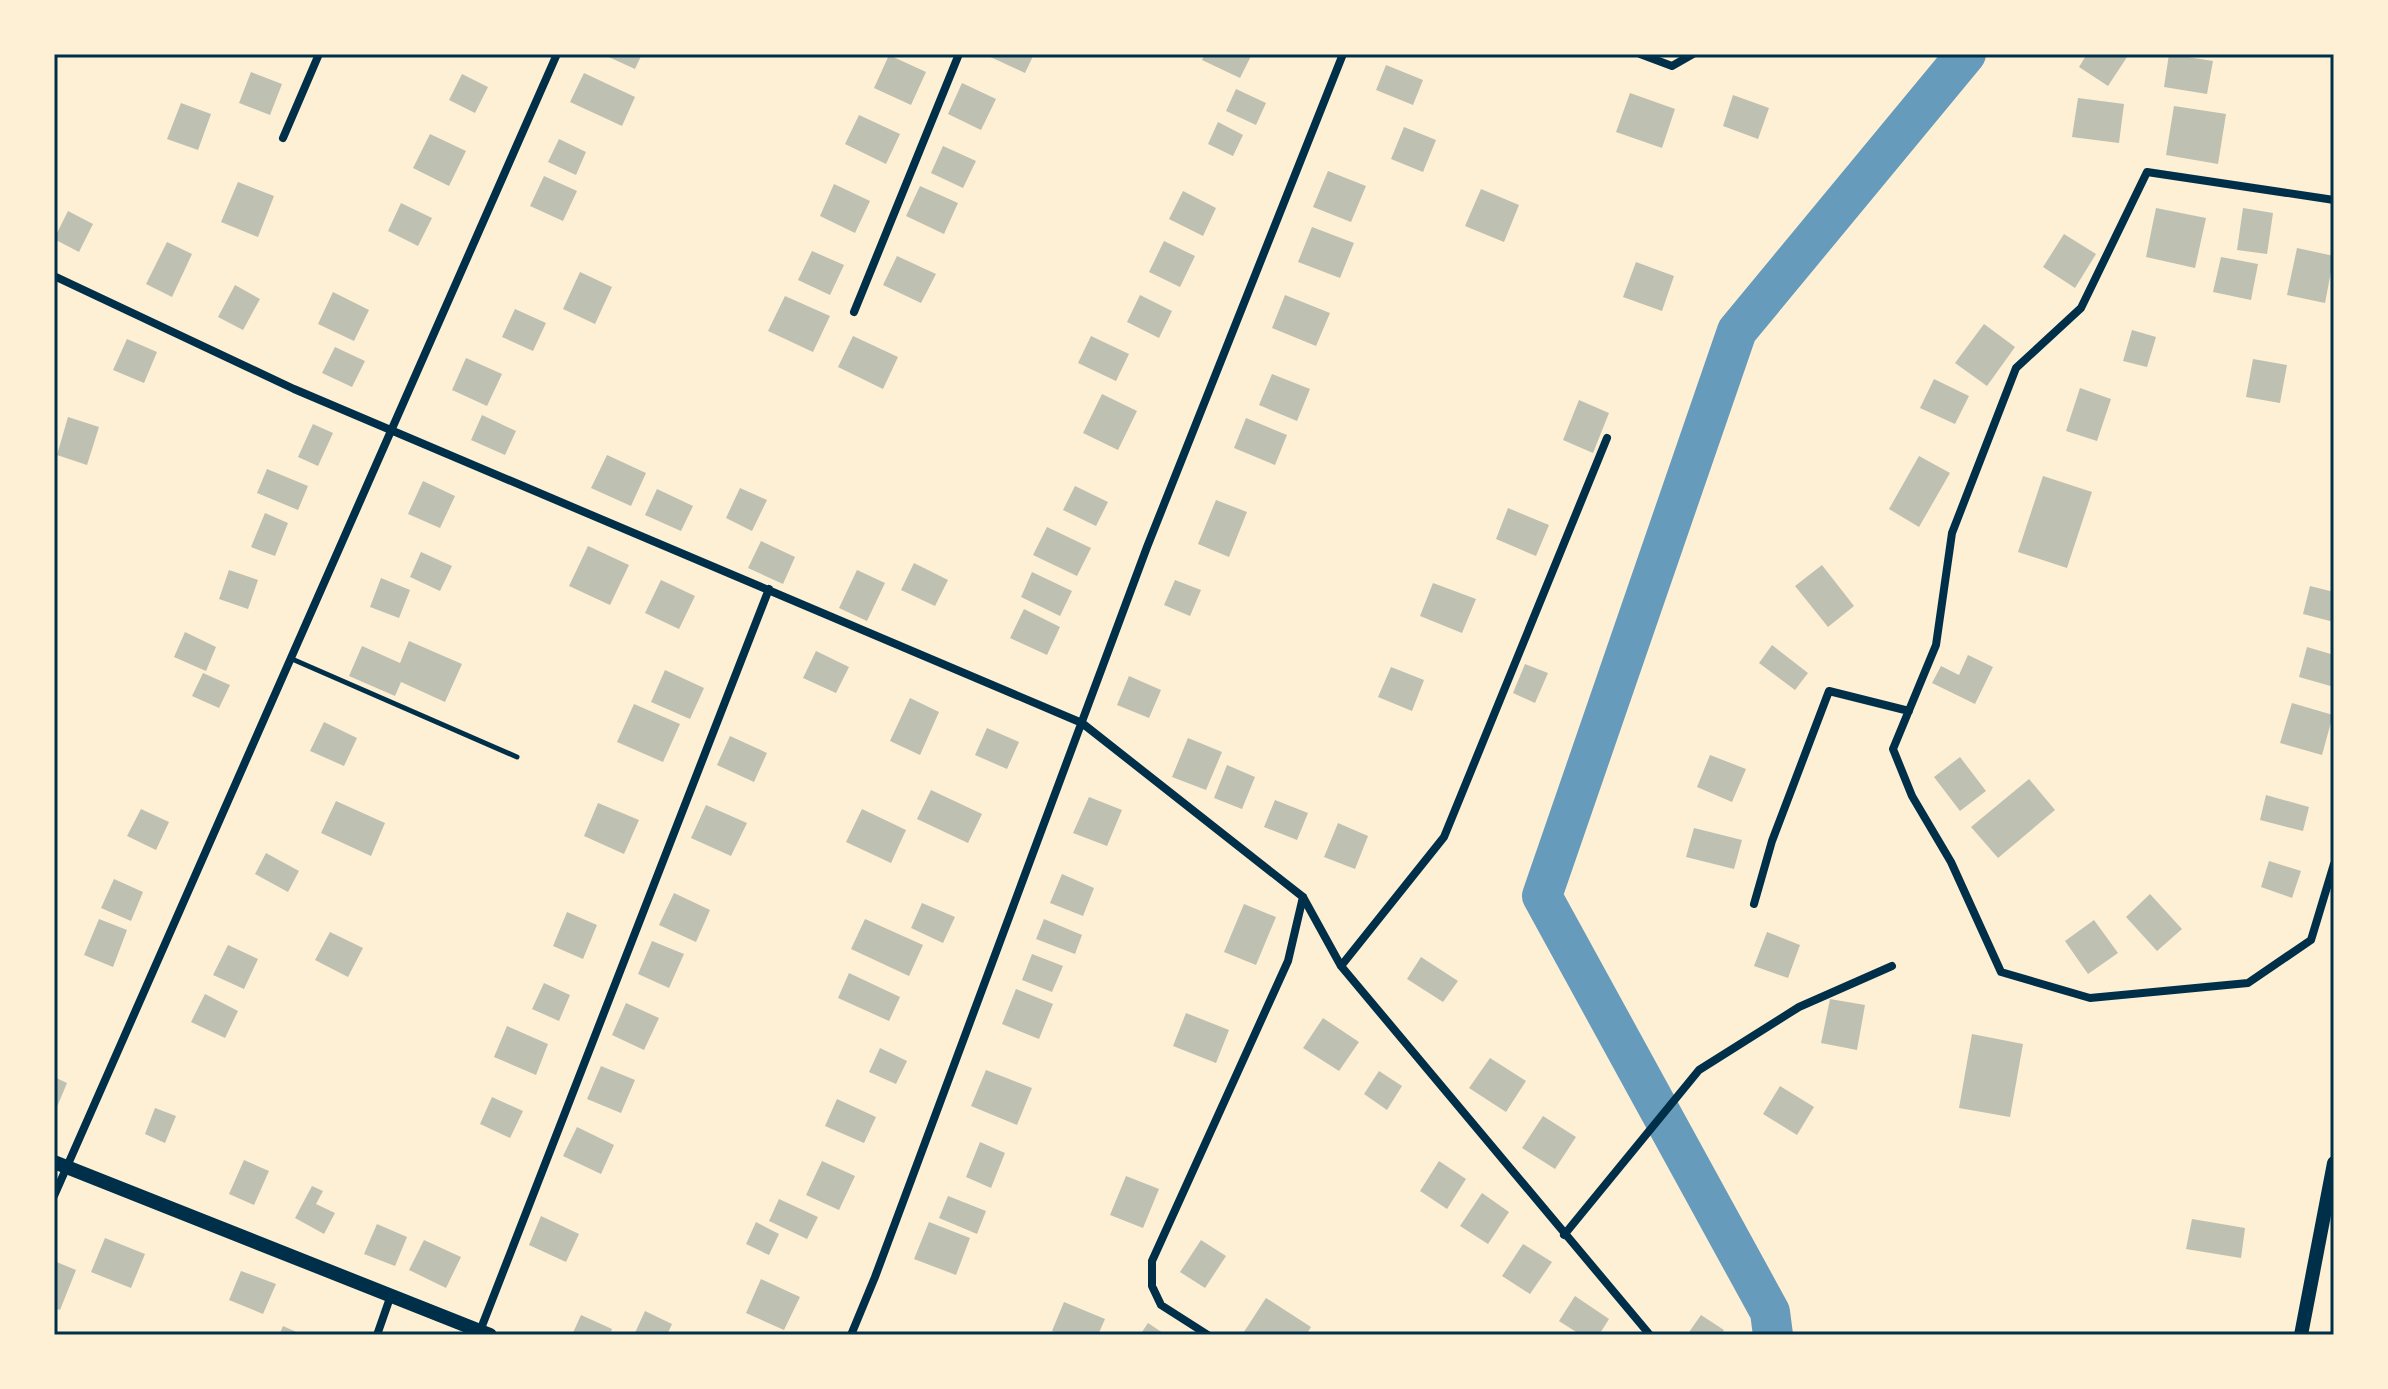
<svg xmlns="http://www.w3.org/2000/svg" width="2388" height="1389" viewBox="0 0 2388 1389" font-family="'Alegreya Sans',sans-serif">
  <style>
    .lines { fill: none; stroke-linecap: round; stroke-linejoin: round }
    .river { stroke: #669bbc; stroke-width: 40 }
    .building { fill: #bec0b2 }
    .service { stroke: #003049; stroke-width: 5 }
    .minor { stroke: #003049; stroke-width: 8 }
    .secondary { stroke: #003049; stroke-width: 14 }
    .primary { stroke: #003049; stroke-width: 14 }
    .neatline { fill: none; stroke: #003049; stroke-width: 3 }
  </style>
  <rect width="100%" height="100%" fill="#fdf0d5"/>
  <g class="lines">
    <path class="river" d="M1773,1335l-3,-23 -228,-416 195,-565 229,-277"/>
  </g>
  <path class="building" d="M602,54h40l-7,15z
    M984,54h50l-9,19z
    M1205,54h47l-12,24 -38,-18z
    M2087,54h42l-21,32 -29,-19z
    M2169,54l44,7 -6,33 -43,-7z
    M889,55l37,17 -15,33 -37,-17z
    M1386,65l37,15 -10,25 -37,-15z
    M251,72l31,12 -12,31 -31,-12z
    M584,73l51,24 -13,29 -52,-24z
    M462,74l26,13 -13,26 -26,-13z
    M962,83l34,16 -15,31 -33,-16z
    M1236,89l30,14 -10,22 -30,-14z
    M1630,93l45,16 -13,39 -46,-16z
    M1733,95l36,13 -11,31 -35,-13z
    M2078,98l46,6 -5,39 -47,-6z
    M181,103l30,11 -13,36 -31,-11z
    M2174,106l52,8 -8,50 -52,-9z
    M859,115l41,19 -14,30 -41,-20z
    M1218,122l25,13 -10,21 -25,-12z
    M1404,127l32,13 -13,32 -32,-13z
    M430,134l36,17 -17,35 -36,-18z
    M559,139l27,13 -10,23 -28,-13z
    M943,146l33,15 -13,27 -32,-15z
    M1328,171l38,15 -15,36 -38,-15z
    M544,176l33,15 -14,30 -33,-15z
    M238,182l36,14 -16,41 -37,-15z
    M834,184l36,17 -15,32 -35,-17z
    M920,186l38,17 -14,31 -38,-18z
    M1481,189l38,16 -15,37 -39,-16z
    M1183,191l33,17 -13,28 -34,-17z
    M401,203l31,15 -14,28 -30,-15z
    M2156,208l50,10 -11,50 -49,-11z
    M2243,208l30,5 -6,41 -30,-4z
    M68,211l25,13 -14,28 -25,-13z
    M1312,227l42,16 -14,35 -42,-16z
    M2064,234l32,20 -21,34 -32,-21z
    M1164,241l31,15 -15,31 -31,-15z
    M167,242l25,12 -20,43 -26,-13z
    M2297,248l37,8 -9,47 -38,-8z
    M812,251l32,14 -14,30 -32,-15z
    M897,256l39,18 -15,29 -38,-18z
    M2221,257l37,7 -7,36 -38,-8z
    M1636,262l38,14 -12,35 -39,-14z
    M580,272l32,15 -17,37 -32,-15z
    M235,285l25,14 -17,31 -25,-13z
    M333,292l36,18 -15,31 -36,-17z
    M1140,295l32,16 -13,27 -32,-16z
    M1285,295l45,18 -14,33 -44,-18z
    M785,296l45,20 -17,36 -45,-21z
    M515,309l31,14 -13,28 -31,-14z
    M1984,324l31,23 -28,39 -32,-23z
    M2132,330l24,7 -9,30 -24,-6z
    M853,336l45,21 -15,32 -45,-22z
    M1091,336l38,18 -13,27 -38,-18z
    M127,339l30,13 -13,31 -31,-13z
    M335,347l30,14 -13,26 -30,-14z
    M466,358l36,16 -15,32 -35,-16z
    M2253,359l34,6 -7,38 -34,-6z
    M1272,374l38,15 -13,32 -38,-16z
    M1934,379l35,17 -14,28 -35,-16z
    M2080,388l31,11 -14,42 -31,-10z
    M1102,394l35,17 -19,39 -35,-17z
    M1579,400l30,13 -16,40 -30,-13z
    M482,415l34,16 -11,24 -34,-15z
    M68,417l31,10 -12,38 -30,-10z
    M1246,418l41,17 -12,30 -41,-17z
    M313,424l20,9 -15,33 -20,-9z
    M607,455l39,18 -15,33 -40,-18z
    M1919,456l31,17 -31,54 -30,-18z
    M267,469l41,17 -10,24 -41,-17z
    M2043,476l49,16 -25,76 -49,-16z
    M423,481l32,15 -15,32 -32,-14z
    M1075,486l33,16 -12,24 -33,-16z
    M740,488l27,12 -15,31 -26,-13z
    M657,489l36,17 -12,25 -36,-16z
    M1216,500l31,12 -18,45 -31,-13z
    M1508,508l41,17 -13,31 -40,-17z
    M265,513l23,10 -13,33 -24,-9z
    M1047,527l44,21 -14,28 -44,-21z
    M761,541l34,16 -12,27 -35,-16z
    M588,546l41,19 -19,40 -41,-19z
    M421,552l31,14 -12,25 -30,-14z
    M914,563l34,17 -13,26 -34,-16z
    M1822,565l32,41 -26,21 -33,-41z
    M229,570l29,10 -10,29 -29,-10z
    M857,570l28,13 -18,38 -28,-13z
    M1032,572l40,19 -12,25 -39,-19z
    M381,578l29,12 -11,28 -29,-11z
    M661,580l34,16 -16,33 -34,-16z
    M1175,580l26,10 -11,26 -26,-11z
    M1433,583l43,16 -14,34 -42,-17z
    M2310,586l24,6v30l-31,-8z
    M1024,609l36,18 -13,28 -37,-17z
    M185,632l31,15 -10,24 -32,-14z
    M409,641l53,23 -17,38 -44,-20 -6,14 -46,-20 13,-30 38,17z
    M1772,645l36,28 -13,17 -36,-27z
    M2307,647l27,8v32l-35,-10z
    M816,651l33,16 -13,26 -33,-15z
    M1968,655l25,12 -18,37 -43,-21 9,-17 18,9z
    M1525,664l23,9 -13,30 -22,-10z
    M1391,667l33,13 -12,31 -34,-14z
    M665,670l39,18 -14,31 -39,-17z
    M203,673l27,12 -11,23 -27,-12z
    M1129,676l32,14 -12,28 -32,-13z
    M910,698l29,14 -19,43 -30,-14z
    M2292,703l41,12 -11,40 -42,-12z
    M634,704l46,20 -17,38 -46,-20z
    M324,722l33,16 -13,28 -34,-15z
    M987,728l32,14 -12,27 -32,-14z
    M730,736l37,17 -13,29 -37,-17z
    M1188,738l34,14 -16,38 -34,-13z
    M1710,755l36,14 -14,33 -35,-15z
    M1960,757l26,34 -26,20 -26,-34z
    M1227,765l28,12 -13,32 -28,-11z
    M2029,779l26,31 -57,48 -27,-31z
    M931,790l51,24 -14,29 -51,-24z
    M2266,795l43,12 -6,24 -43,-11z
    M1089,797l33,13 -15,36 -34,-13z
    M1275,800l33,13 -11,27 -33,-13z
    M336,801l49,22 -14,33 -50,-23z
    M598,803l41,17 -15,34 -40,-18z
    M706,805l41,18 -16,33 -40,-18z
    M141,809l28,13 -13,28 -29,-14z
    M862,809l44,21 -15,33 -45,-21z
    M1338,823l30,13 -13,33 -31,-12z
    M1694,828l48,12 -8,29 -48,-12z
    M266,853l33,18 -11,21 -33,-18z
    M2269,861l32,10 -9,27 -31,-11z
    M1062,874l32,14 -11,28 -33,-13z
    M114,879l29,13 -12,29 -30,-13z
    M674,893l36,17 -14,32 -37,-17z
    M2150,894l32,35 -25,22 -31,-34z
    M922,903l33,14 -12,26 -32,-15z
    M1244,904l32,13 -20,48 -32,-13z
    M567,912l30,13 -14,34 -30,-13z
    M99,919l28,11 -14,37 -29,-12z
    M865,919l58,26 -14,31 -58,-27z
    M1044,919l38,16 -7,19 -39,-15z
    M2094,920l24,33 -30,21 -23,-33z
    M330,932l33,16 -15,29 -33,-17z
    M1767,932l33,13 -12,33 -34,-12z
    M652,941l32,13 -15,34 -31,-14z
    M228,945l30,14 -14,30 -31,-14z
    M1032,954l31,12 -11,26 -30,-12z
    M1421,957l37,24 -15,21 -36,-23z
    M849,973l51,24 -11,24 -51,-23z
    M544,983l26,12 -11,26 -27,-12z
    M1016,989l37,15 -14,35 -37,-15z
    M205,994l33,17 -13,27 -34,-16z
    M1830,999l35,6 -8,45 -36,-7z
    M626,1003l33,15 -15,32 -32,-15z
    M1186,1013l43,17 -13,33 -43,-17z
    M1323,1018l36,24 -20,29 -36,-23z
    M507,1026l41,18 -12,31 -42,-18z
    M1972,1034l51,10 -13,73 -51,-9z
    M880,1048l27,13 -11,23 -27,-12z
    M1490,1058l36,23 -20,31 -37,-24z
    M601,1066l34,14 -14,33 -34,-14z
    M986,1070l46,18 -15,37 -46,-19z
    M1379,1071l23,15 -15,24 -23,-16z
    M54,1077l13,6 -13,31z
    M1780,1086l34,21 -17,28 -34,-21z
    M492,1097l31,14 -13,27 -30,-14z
    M837,1099l39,18 -12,26 -39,-17z
    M155,1108l21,8 -11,27 -20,-9z
    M1543,1116l33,21 -21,32 -33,-21z
    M577,1127l37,18 -13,29 -38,-18z
    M980,1142l25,11 -14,35 -25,-11z
    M244,1160l25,11 -15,34 -25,-11z
    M822,1161l33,15 -16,34 -33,-15z
    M1439,1161l27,18 -19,30 -27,-18z
    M1126,1176l33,13 -16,39 -33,-13z
    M312,1186l11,5 -7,13 19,9 -11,21 -29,-16z
    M1482,1193l27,19 -21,32 -28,-18z
    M948,1196l38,15 -9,23 -38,-16z
    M779,1199l39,18 -11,22 -38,-18z
    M541,1216l38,18 -13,28 -37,-17z
    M2192,1219l53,9 -4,30 -55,-9z
    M756,1222l23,12 -10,21 -23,-11z
    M929,1222l41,16 -14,37 -42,-16z
    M377,1224l30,13 -12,29 -31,-12z
    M105,1238l40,16 -14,34 -40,-16z
    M424,1240l37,17 -15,31 -37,-18z
    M1201,1240l25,16 -21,32 -25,-16z
    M1523,1244l29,18 -22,32 -28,-18z
    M54,1261l22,9 -16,40 -6,-2z
    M241,1271l35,13 -13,30 -34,-14z
    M761,1279l39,18 -16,33 -38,-17z
    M1575,1296l34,23 -10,16h-18l-22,-14z
    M1266,1298l45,29 -5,8h-64z
    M1064,1302l41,17 -7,16h-36l-10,-4z
    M645,1311l27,13 -5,11h-33z
    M581,1315l31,14 -2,6h-38z
    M1701,1315l23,15 -3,5h-34z
    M1148,1323l18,12h-26z
    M283,1326l20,9h-24z"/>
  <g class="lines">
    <path class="service" d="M292,659l225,98"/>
    <path class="minor" d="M1640,54l32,12 21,-12
      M283,138l36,-84
      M2334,200l-187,-28 -66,136 -65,60 -64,165 -16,112 -43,104 19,47 39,66 50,110 89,26 158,-15 63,-43 23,-76
      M54,276l240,113 788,334 221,174 38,69 309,369
      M854,312l105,-258
      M1754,904l18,-63 57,-150 80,20
      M1341,966l103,-129 163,-399
      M54,1196l503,-1142
      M1564,1235l135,-165 100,-63 93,-41
      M480,1331l289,-742
      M377,1335l14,-40
      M851,1335l24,-58 272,-730 196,-493
      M1208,1335l-47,-30 -9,-19v-25l136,-300 15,-64"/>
    <path class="secondary" d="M2301,1335l33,-172"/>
    <path class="primary" d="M54,1162l436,173"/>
  </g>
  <rect width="2388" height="1389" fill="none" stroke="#fdf0d5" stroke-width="112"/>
  <rect x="56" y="56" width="2276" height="1277" class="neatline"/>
</svg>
